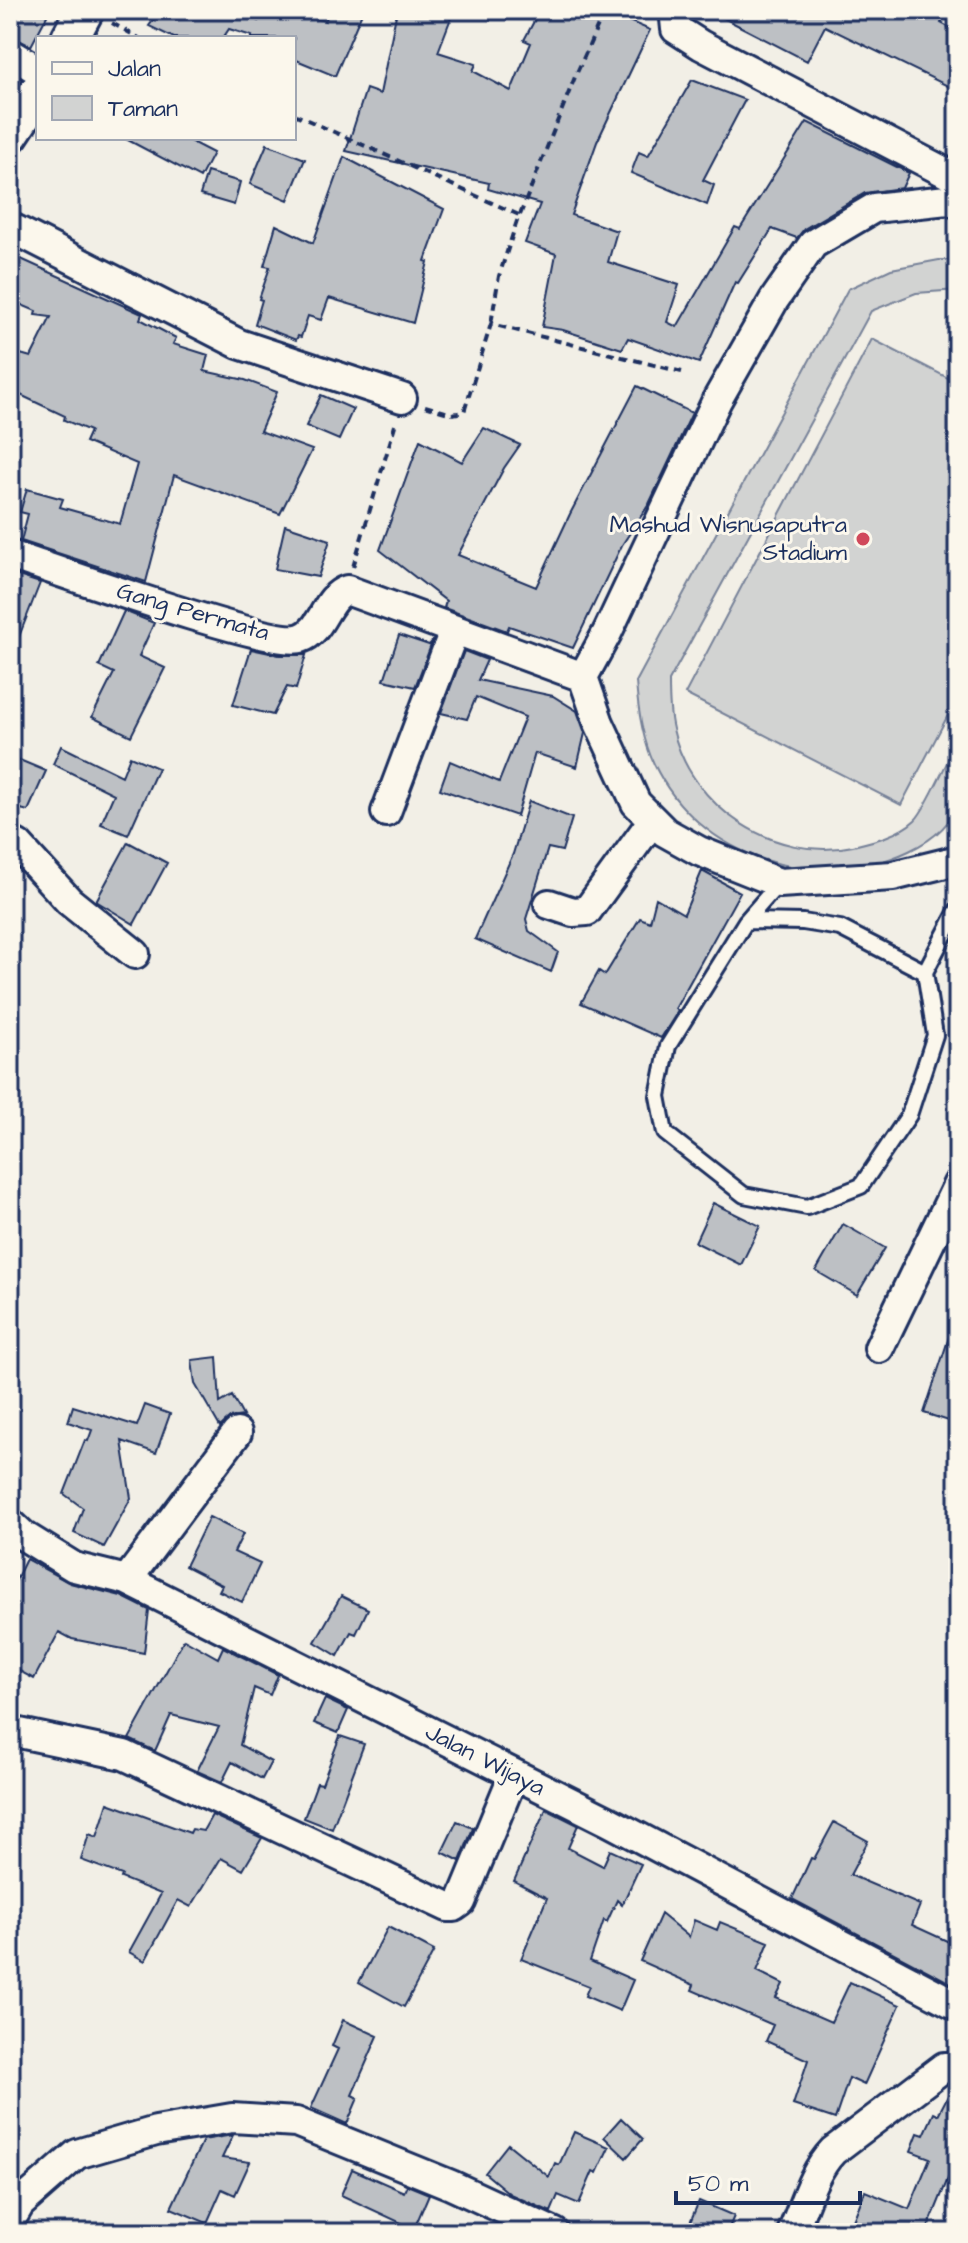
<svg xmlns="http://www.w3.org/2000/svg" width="968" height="2243" viewBox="0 0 968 2243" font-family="'Architects Daughter',sans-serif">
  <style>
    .green { fill: #d2d3d2; stroke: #768198; stroke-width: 2 }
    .building { fill: #bdc0c4; stroke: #1b2f5e; stroke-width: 2 }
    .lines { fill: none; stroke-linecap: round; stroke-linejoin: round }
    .service-casing { stroke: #1b2f5e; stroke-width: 20 }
    .minor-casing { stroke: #1b2f5e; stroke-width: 34 }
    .tertiary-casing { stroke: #1b2f5e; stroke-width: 42 }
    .path { stroke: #1b2f5e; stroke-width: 4; stroke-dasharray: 8 6; stroke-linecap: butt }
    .service { stroke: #fbf7ec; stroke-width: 14 }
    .minor { stroke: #fbf7ec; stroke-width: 28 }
    .tertiary { stroke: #fbf7ec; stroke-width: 36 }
    .poi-dot { fill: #d1495b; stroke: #fbf7ec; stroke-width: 3 }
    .labels { text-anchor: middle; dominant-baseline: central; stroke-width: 6; stroke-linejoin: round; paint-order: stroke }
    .poi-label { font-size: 24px; fill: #1b2f5e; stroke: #fbf7ec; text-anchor: end }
    .street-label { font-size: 24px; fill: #1b2f5e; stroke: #fbf7ec }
  </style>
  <rect width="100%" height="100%" fill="#f2efe6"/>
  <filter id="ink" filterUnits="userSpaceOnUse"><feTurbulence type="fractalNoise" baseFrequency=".0125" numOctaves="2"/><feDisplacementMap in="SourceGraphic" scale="16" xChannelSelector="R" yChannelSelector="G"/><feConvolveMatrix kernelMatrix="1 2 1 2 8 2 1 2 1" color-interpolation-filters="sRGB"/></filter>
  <g filter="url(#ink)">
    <path class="green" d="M939,260h19v30l-42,3 -45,18 -202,370c0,16 0,32 4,48 17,78 102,134 180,117 21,-5 46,-11 62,-26 11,-10 34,-63 43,-80 0,17 4,45 0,61 -6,25 -28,40 -49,50 -93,44 -210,7 -255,-87 -12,-26 -16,-53 -18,-82l212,-393 43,-20z
      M872,339l86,44v313l-57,109 -216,-111z"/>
    <path class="building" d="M10,10h40l-19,36 -21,-10z
      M161,10h80l-2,2 19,9 5,-11h22l40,11 5,-11h33l-28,66 -41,-17v-21h-43l1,-2 -23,-7 -6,9h-49l-25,-12z
      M397,10h57l-16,42 38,12 -3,7 38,20 20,-48 -7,-3 16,-30h63l47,20 -53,112 -26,73 46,16 -9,31 71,23 -12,37 10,5 58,-100 5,2 67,-107 102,51 -7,15 -37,5 -61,36 -7,9 -25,-9 -34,54 -3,-1 -36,81 -71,-25 -6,11 -59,-19 -21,-3 14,-73 -31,-11 15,-39 -52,-15 1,-6 -143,-32 20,-62 14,5z
      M708,10h239l-6,13 17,9v59l-133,-65 -18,35z
      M692,80l53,20 -42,80 11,5 -7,20 -76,-32 8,-21 9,4z
      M124,138h60l29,15 -13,25z
      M267,144l38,15 -17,41 -38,-16z
      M344,157l100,52 -19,52 3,1 -15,61 -84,-25 -8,22 -13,-4 -7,21 -3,-1 -2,4 -41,-16 7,-24 -3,-1 11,-32 -6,-1 12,-41 37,18z
      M207,172l33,10 -6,23 -34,-10z
      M10,254l132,60 -2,5 36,19 -3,6 35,11 -4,16 41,9 32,12 -17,39 52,19 -32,64 -106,-39 -28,107 -125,-41 7,-27 -8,-2 7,-23 36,10 -3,8 60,17 17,-60 -52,-22 5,-11 -26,-11 1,-4 -55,-26v-39l21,6 20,-40 -16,-2 1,-4 -26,-11z
      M637,386l55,27 -43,91 -27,41 -49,103 -64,-22 -2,5 -63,-23 2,-7 -66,-51 40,-110 42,22 22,-34 36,17 -16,23 -46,87 78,32 34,-73z
      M321,395l32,14 -14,31 -33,-14z
      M285,525l45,15 -12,37 -43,-8z
      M12,574l28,9 -29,74 -1,-76z
      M124,611l30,12 -15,33 26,12 -34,68 -39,-19 22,-44 -15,-7z
      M399,635l30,10 4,-5 -18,47 -31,-7z
      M251,649l28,6h27l-10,34 -9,-2 -14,28 -40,-10z
      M464,651l23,9 -9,20 75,16 24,15 8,22 -8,34 -42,-14 -18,63 -77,-27 10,-28 49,21 26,-65 -49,-20 -9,22 -26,-6z
      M61,746l61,30 8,-20 28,12 -30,67 -27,-11 13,-30 -61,-30z
      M10,756l36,15 -18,40 -18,-5z
      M529,801l43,17 -10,33 -14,-3 -22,71 3,12 29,21 -7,20 -76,-33 38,-85z
      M128,842l39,21 -33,61 -38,-23z
      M702,871l38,21 -65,117 3,2 -17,27 -80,-35 18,-32 6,4 35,-57 10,4 6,-24 28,16z
      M713,1203l47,23 -19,39 -46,-23z
      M843,1224l42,24 -28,47 -41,-24z
      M954,1322l4,1v101l-34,-11z
      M217,1357l3,46 12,-7 11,20 -13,2 -10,9 -25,-43 -3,-24z
      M145,1405l25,9 -14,39 -34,-12 9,57 -27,49 -30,-14 9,-25 -19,-14 21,-54 3,1 4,-11 -24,-8 5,-16 64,20z
      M209,1517l34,17 -9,18 26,12 -18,38 -23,-11 3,-6 -37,-19z
      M26,1559l44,24 51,13 28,14 -5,43 -72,-14 -13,-7 -25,47 -24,-13v-74z
      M341,1596l27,13 -12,25 -5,-2 -13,24 -23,-14z
      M184,1639l34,19 5,-11 55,28 -8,20 -16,-7 -14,57 31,17 -9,17 -30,-17 -10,20 -25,-11 22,-44 -48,-12 -16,36 -26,-12z
      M325,1699l23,11 -10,23 -24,-10z
      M340,1736l24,8 -32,85 -28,-11 13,-35 5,1z
      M108,1803l82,30 2,-4 11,2 9,-16 50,23 -19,32 -22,-12 -30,49 -13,-7 -33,61 -16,-9 32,-58 -40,-16 1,-3 -41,-15 8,-26 8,3z
      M546,1809l32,16 -10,23 35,18 7,-16 31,14 -19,41 -5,-5 -10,22 -3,-2 -14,41 43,19 -13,31 -35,-15 4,-10 -68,-27 26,-61 -33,-17z
      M457,1821l16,7 -13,33 -18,-9z
      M834,1822l34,19 -18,34 70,30 -8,20 46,21v41l-166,-88 19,-41 3,1z
      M661,1914l28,23 5,-17 23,10 3,-8 49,20 -12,29 26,13 -7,14 55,24 19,-40 50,23 -36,80 -15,-7 -14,41 -42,-14 15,-45 -42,-19 7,-16 -81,-35 2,-5 -54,-24z
      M388,1927l46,24 -30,56 -45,-25z
      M343,2020l35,16 -26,59 6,3 -11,26 -36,-16 27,-59 -6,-3z
      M954,2084h4v70l-32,79h-78l17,-42 44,18 21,-51 -19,-7 7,-18 6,2 10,-22 4,2z
      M621,2118l22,21 -17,19 -22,-21z
      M574,2132l35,15 -12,26 -4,-2 -14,33 -21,-9 -7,17 -41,-18 -25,-21 23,-29 41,33 6,-14 4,2z
      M233,2135l-11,23 28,4 -15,33 -13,-6 -15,34 -36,-15 32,-68z
      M352,2169l52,23 3,-7 22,9 -15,35 -73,-34z
      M699,2201l35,15 -7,17h-25l-14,-6z"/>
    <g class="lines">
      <defs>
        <path id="service" d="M779,883l-33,38 -78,125 -10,50 7,37 79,62 63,12 54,-21 48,-71 26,-80 -10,-63 33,-63
          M746,921l57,1 37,6 85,44"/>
        <path id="minor" d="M679,10l-4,9 1,10 25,16 257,134
          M10,53l28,17
          M958,203l-11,-3 -73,8 -61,36 -39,56 -57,100 -110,233 -24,44 16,46 37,80 29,29 34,19 80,32 114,-7 65,-16
          M10,227l229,117 163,54
          M10,555c43,14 262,93 291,83 22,-7 24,-41 46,-48l236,87
          M386,812l68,-181
          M10,841l8,4 51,56 66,53
          M549,904l24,8 14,-1 66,-91
          M879,1348l79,-164
          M10,1523l14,13 50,31 53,13 483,242 348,184
          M127,1580l110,-147
          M10,1731l114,24 324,152h6l7,-5 53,-128
          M10,2221l10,-17 57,-50 79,-23 76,-13 64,4 155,63 104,48
          M792,2233c12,-27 20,-60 41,-82l111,-84h14"/>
        <path id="tertiary" d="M70,38l15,-28
          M10,134l28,-42"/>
      </defs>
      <use href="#service" class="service-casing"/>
      <use href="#minor" class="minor-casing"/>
      <use href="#tertiary" class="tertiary-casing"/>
      <path class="path" d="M255,10h4
        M112,23l27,15
        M294,114l225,101 -20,61 -8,48
        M520,215l55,-138 30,-67
        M425,406l27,8 12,-2 27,-88 191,48
        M353,567l43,-145"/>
      <use href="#service" class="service"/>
      <use href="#minor" class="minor"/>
      <use href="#tertiary" class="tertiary"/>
    </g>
  </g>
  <circle class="poi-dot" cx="863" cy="539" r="8"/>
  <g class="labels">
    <g class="poi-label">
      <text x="847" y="525">Mashud Wisnusaputra<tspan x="847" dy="28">Stadium</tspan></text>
    </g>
    <g class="street-label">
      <text transform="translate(193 612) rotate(16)">Gang Permata</text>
      <text transform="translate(485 1760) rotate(27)">Jalan Wijaya</text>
    </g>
  </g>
  <rect width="968" height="2243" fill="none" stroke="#fbf7ec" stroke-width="40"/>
  <rect x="20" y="20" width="928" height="2203" fill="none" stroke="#1b2f5e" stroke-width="3" filter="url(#ink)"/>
  <rect x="36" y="36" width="260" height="104" fill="#fbf7ec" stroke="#a1a7b3" stroke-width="2"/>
  <rect x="52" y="62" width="40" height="12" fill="#fbf7ec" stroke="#a1a7b3" stroke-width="2"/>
  <text x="108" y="76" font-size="24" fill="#1b2f5e">Jalan</text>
  <rect x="52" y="96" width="40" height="24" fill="#d2d3d2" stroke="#a1a7b3" stroke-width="2"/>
  <text x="108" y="116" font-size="24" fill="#1b2f5e">Taman</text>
  <path d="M676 2191v12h184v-12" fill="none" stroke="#1b2f5e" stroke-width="4"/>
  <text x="688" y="2191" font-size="24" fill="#1b2f5e" stroke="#fbf7ec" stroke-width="6" paint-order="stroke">50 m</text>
</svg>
